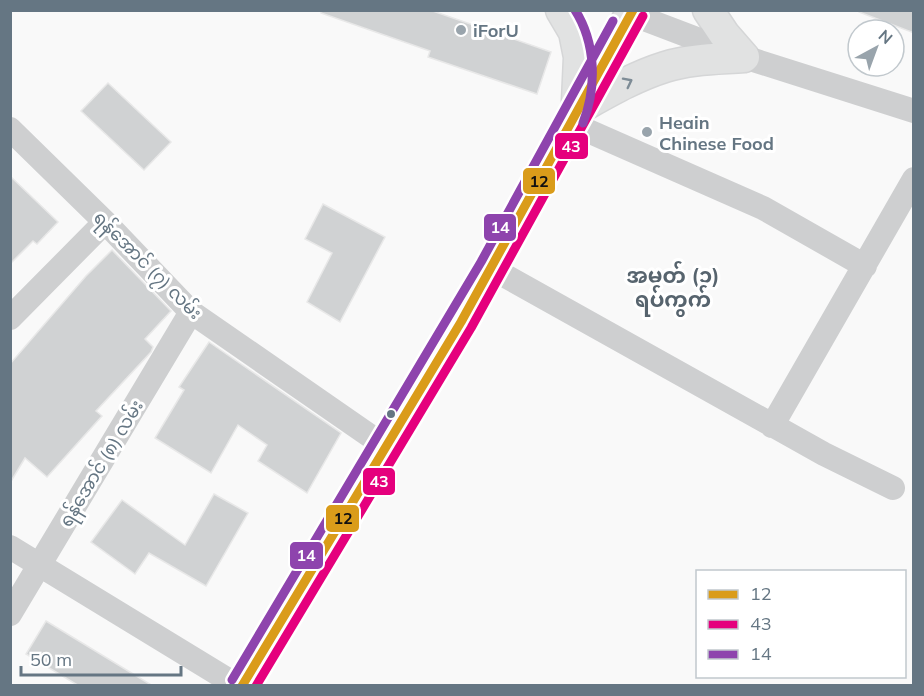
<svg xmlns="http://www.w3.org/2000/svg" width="924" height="696" viewBox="0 0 924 696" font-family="Mulish,'Noto Sans Myanmar',sans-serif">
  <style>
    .building { fill: #d0d2d3; stroke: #e8e8e8; stroke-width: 1.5 }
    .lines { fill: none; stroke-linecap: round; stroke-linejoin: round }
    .major-casing { stroke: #d5d6d7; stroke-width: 33 }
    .minor { stroke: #cecfd0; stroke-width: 24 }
    .major { stroke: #e1e2e2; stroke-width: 30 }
    .bus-1-casing { stroke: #fff; stroke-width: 14 }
    .bus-2-casing { stroke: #fff; stroke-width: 14 }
    .bus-3-casing { stroke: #fff; stroke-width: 14 }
    .bus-1 { stroke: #da9c1a; stroke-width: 9 }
    .bus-2 { stroke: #e5007d; stroke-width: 9 }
    .bus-3 { stroke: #8e44ad; stroke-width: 9 }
    .oneway { stroke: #7e8c96 }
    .poi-dot { fill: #99a4ac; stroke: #fff; stroke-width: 2 }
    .bus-dot { fill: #657683; stroke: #fff; stroke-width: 2 }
    .labels { text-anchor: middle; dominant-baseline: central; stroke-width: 6; stroke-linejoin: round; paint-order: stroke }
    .poi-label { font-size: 18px; font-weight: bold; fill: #657683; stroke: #fff; text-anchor: start }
    .street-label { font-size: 18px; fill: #657683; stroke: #fff }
    .quarter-label { font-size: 21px; font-weight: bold; fill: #57646e; stroke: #fff }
    .line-badge { stroke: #fff; stroke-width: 2 }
    .badge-label { font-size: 16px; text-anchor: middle; font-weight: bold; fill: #fff }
    .pale-badge-label { font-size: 16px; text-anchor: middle; font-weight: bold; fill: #111 }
  </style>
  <rect width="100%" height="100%" fill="#f9f9f9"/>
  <path class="building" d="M321,10h109l121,42 -14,42 -109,-37 2,-6 -109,-38z
    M859,10h55v23l-55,-21z
    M108,83l63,59 -27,28 -63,-59z
    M10,176l48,46 -21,22 -4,-3 -23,23z
    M323,204l62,33 -45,85 -33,-20 25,-49 -27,-14z
    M112,250l59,61 -26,28 8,8 -2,5 -55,59 6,5 -55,61 -22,-19 -15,25v-119l76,-88z
    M209,342l132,91 -34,60 -49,-32 9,-16 -29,-20 -27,48 -56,-35 29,-48 -5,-3z
    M214,494l34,19 -42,73 -57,-33 -14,21 -44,-32 31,-42 63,45z
    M46,621l107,65h-74l-53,-32z"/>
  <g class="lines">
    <defs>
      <path id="major" d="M561,10l13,22 5,25 -2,44
        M708,10l16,24 20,23
        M576,110c29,-16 57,-33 89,-43 25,-8 53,-8 79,-10
        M242,686c83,-139 169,-276 249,-417 48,-86 91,-174 142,-259"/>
    </defs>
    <use href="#major" class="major-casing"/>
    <path class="minor" d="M631,14l113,43 170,54
      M570,123l193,85 102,58
      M10,129l95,93 86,90 195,135
      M491,268l333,186 69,34
      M10,318l95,-96
      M772,426l142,-247
      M10,547l228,139
      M10,614l181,-302"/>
    <use href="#major" class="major"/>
    <defs>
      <path id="bus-1" d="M242,686l219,-364 172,-312"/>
      <path id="bus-2" d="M256,686l215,-358 172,-312"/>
      <path id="bus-3" d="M575,10c21,33 22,77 8,113
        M232,680l249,-418 132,-241"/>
    </defs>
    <use href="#bus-1" class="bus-1-casing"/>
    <use href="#bus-2" class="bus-2-casing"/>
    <use href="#bus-3" class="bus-3-casing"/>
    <use href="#bus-1" class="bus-1"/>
    <use href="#bus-2" class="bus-2"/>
    <use href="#bus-3" class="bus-3"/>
  </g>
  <defs><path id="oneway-chevron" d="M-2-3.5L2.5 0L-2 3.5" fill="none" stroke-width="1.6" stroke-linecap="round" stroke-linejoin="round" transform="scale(1.5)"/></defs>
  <use class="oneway" href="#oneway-chevron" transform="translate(628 82) rotate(-27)"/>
  <g class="poi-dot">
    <circle cx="461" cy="30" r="6"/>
    <circle cx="647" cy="132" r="6"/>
  </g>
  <circle class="bus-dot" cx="391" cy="414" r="5"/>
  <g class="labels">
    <g class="poi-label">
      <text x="473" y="30">iForU</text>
      <text x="659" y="122">Heain<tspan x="659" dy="21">Chinese Food</tspan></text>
    </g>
    <g class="street-label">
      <text transform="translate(148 265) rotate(45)">ရန်အောင် (၇) လမ်း</text>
      <text transform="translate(101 463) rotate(-59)">ရန်အောင် (၈) လမ်း</text>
    </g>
    <g class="quarter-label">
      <text x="673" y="275">အမှတ် (၁)<tspan x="673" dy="24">ရပ်ကွက်</tspan></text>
    </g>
  </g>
  <g class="line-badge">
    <rect x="554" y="132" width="35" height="28" rx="6" fill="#e5007d"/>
    <rect x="522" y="167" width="34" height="28" rx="6" fill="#da9c1a"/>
    <rect x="483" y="213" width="34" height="29" rx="6" fill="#8e44ad"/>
    <rect x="362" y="467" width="34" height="29" rx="6" fill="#e5007d"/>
    <rect x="325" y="504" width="35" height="29" rx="6" fill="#da9c1a"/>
    <rect x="289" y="541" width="35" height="29" rx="6" fill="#8e44ad"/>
  </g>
  <g class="badge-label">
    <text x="571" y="152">43</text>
    <text x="500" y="233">14</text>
    <text x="379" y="487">43</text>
    <text x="306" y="561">14</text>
  </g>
  <g class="pale-badge-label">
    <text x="539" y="187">12</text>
    <text x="343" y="524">12</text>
  </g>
  <rect width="924" height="696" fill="none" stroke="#657683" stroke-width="24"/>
  <rect x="696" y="570" width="210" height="108" fill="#ffffff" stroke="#c1c8cd" stroke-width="1.5"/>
  <rect x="708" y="590" width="30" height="9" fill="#da9c1a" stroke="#c1c8cd" stroke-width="1.5"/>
  <text x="750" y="600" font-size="18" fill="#657683">12</text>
  <rect x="708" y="620" width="30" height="9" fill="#e5007d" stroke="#c1c8cd" stroke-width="1.5"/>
  <text x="750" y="630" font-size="18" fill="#657683">43</text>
  <rect x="708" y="650" width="30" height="9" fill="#8e44ad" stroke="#c1c8cd" stroke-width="1.5"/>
  <text x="750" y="660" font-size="18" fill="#657683">14</text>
  <g transform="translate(876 48) rotate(41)"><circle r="28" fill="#ffffff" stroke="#c1c8cd" stroke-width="1.5"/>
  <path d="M0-4.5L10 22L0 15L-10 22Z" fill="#99a4ac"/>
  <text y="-9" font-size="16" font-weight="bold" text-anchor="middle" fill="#657683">N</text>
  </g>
  <path d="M21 666v9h160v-9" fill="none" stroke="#657683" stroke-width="3"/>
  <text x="30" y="666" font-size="18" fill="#657683" stroke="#ffffff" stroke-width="4.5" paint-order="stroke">50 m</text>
</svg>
